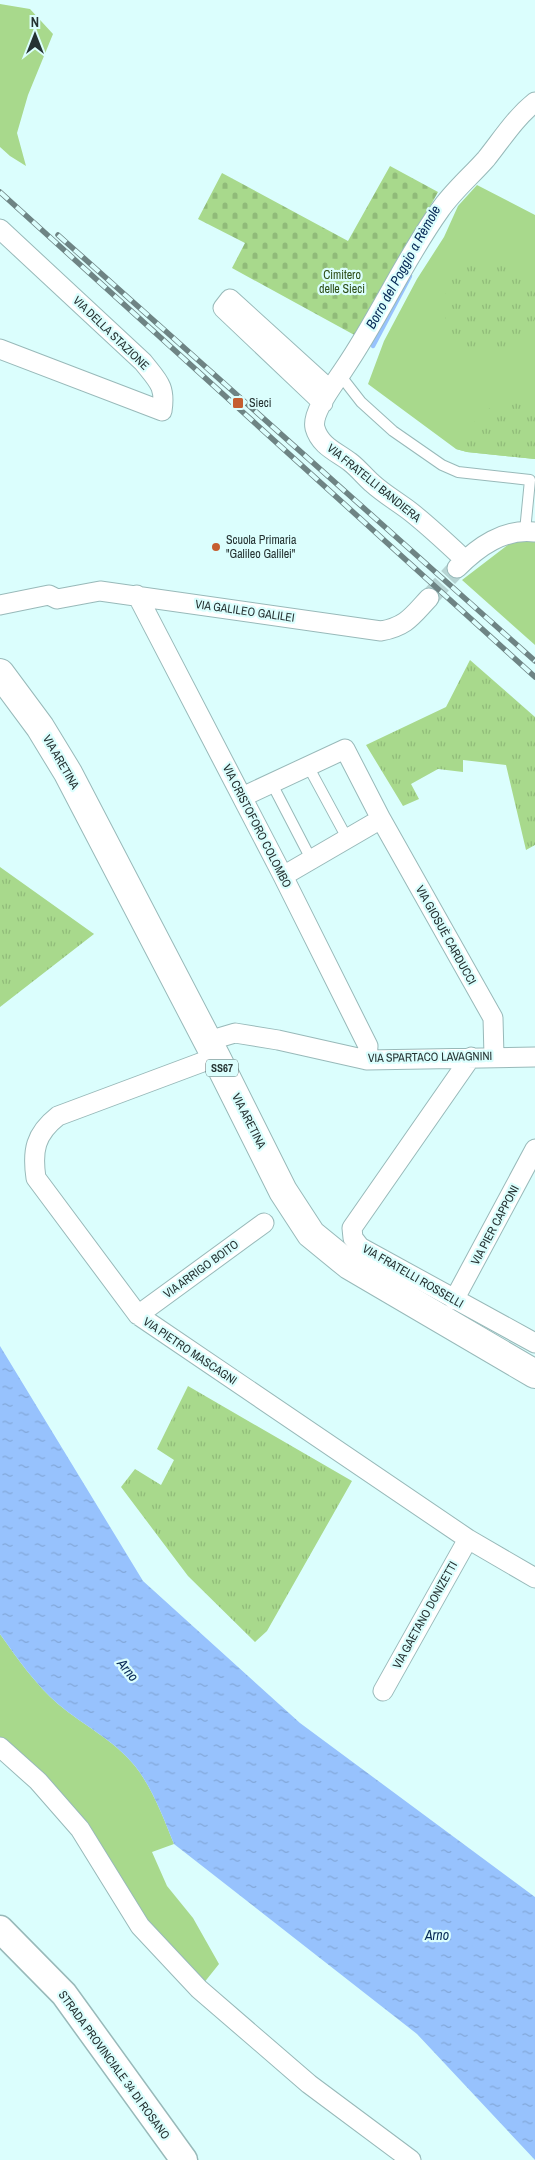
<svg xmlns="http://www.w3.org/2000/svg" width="535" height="2160" viewBox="0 0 535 2160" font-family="'Archivo Narrow',sans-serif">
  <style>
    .grass { fill: #a8d98c }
    .cemetery { fill: url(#cemetery-stones) }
    .park { fill: url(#park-tufts) }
    .water { fill: url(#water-ripples) }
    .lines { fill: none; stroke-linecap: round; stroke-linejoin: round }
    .stream { stroke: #97c2fd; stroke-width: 4.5 }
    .minor-tunnel { stroke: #b7d5d4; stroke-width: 19; stroke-dasharray: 19 9; stroke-linecap: butt }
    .service-casing { stroke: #98b9b9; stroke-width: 12 }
    .minor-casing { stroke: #98b9b9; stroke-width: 21 }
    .secondary-casing { stroke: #98b9b9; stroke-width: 29 }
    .primary-casing { stroke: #98b9b9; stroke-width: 30 }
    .service { stroke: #fff; stroke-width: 10 }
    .minor { stroke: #fff; stroke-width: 19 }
    .secondary { stroke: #fff; stroke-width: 26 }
    .primary { stroke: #fff; stroke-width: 28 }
    .rail-casing { stroke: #6e8484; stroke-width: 5.5 }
    .rail { stroke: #dbfefd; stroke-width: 4; stroke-dasharray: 11; stroke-linecap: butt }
    .poi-dot { fill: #c55e30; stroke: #dbfefd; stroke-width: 2 }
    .labels { text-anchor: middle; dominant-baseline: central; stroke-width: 4.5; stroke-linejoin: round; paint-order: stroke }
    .shield { fill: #dbfefd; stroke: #5c6f6f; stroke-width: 1 }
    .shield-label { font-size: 11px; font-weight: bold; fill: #253232 }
    .park-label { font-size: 12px; fill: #2c4c15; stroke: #dbfefd }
    .street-label { font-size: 12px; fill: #253232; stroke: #dbfefd }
    .poi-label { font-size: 12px; fill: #253232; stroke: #dbfefd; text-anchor: start }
    .water-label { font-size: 14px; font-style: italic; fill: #072a57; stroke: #dbfefd }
  </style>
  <defs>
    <pattern id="cemetery-stones" width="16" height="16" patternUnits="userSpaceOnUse" patternTransform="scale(1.25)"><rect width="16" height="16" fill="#a8d98c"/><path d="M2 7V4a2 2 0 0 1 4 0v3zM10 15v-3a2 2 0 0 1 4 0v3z" fill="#90bb79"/></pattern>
    <pattern id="park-tufts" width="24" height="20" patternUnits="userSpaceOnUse" patternTransform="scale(1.25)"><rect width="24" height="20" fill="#a8d98c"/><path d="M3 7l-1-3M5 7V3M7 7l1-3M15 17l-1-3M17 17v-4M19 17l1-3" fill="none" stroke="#90bb79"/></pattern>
    <pattern id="water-ripples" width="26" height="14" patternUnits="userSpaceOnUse" patternTransform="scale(1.25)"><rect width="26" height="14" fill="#97c2fd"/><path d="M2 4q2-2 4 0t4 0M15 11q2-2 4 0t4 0" fill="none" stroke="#82a7d9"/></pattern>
  </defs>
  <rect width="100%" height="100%" fill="#dbfefd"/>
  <path class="grass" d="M0,4l30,5 23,25 -25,61 -11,38 9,33 -16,-10 -10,-9z
    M477,185l58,30v244l-68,-7 -11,-3 -88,-65 16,-43 33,-62 27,-42 14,-31z
    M525,540l10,2v103l-73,-65 47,-36z
    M0,1634c17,24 36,51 58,70 25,21 56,36 77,62 18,23 28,51 39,78l-22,8 15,34 26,32 26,46 -20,25 -59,-63 -60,-97 -80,-82z"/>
  <path class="cemetery" d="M390,166l48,26 -80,145 -126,-69 13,-25 -47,-24 24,-46 126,68z"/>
  <path class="park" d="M473,259l41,6 21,12v42c-24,57 -110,37 -87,-34 5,-14 11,-22 25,-26z
    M521,398h14v61l-68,-7 -11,-3c19,-31 28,-45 65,-51z
    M470,660l65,57v128l-9,5 -20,-85 -43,-5v12l-25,-3 -27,15 8,15 -16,7 -37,-61 80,-38z
    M0,867l94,67 -94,73z
    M188,1386l164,95 -85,150 -12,11 -67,-66 -67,-89 14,-18 26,16 13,-25 -17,-11z"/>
  <path class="water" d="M0,1346l143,235 157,142 235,174v263l-118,-126 -243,-190c-11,-27 -21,-55 -39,-78 -21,-26 -52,-41 -77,-62 -22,-19 -41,-46 -58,-70z"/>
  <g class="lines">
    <path class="stream" d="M373,346l37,-70"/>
    <path class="minor-tunnel" d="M429,598l28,-30"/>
    <defs>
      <path id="service" d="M340,375l21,27 32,29 49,34 16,7 72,8 -5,51
        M308,766l39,72
        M271,782l40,77"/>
      <path id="minor" d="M0,229l143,133c15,19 23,24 19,49l-162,-62
        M323,403l-100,-95 7,-9 99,90
        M465,560c-17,-16 -35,-33 -54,-48 -13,-10 -27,-18 -39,-29 -8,-7 -14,-15 -22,-21 -13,-10 -30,-16 -35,-34 -4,-16 20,-45 29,-59 35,-51 60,-109 96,-159 13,-19 31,-34 46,-51 16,-20 29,-41 49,-57
        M457,568c21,-21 47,-40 78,-36
        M137,595l146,281 85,170 -1,14
        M0,605l49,-10 8,4 43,-8 281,40c26,-5 31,-15 48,-33
        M242,797l103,-48 36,70 -98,57
        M381,819l112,199 1,38
        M208,1041l27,-8 43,7 89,20 168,-3
        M216,1057l-158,59c-23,18 -26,35 -22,62l102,137 330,224 67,39
        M471,1057l-119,171 1,10 7,9 175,96
        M454,1300l81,-151
        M138,1315l126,-92
        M383,1691l85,-152
        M0,1747l38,34 42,48 60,97 59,63 110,95 102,76"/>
      <path id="secondary" d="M0,1929l64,65 120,166"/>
      <path id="primary" d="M0,673l40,54 28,46 148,284 67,134 28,43 38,31 186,109"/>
    </defs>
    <use href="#service" class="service-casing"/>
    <use href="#minor" class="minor-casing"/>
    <use href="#secondary" class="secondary-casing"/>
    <use href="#primary" class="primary-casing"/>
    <use href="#service" class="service"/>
    <use href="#minor" class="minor"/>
    <use href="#secondary" class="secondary"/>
    <use href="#primary" class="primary"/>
    <defs>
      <path id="rail" d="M0,192l535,485
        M58,235l477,426"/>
    </defs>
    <use href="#rail" class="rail-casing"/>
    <use href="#rail" class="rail"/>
  </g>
  <g class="poi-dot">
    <rect x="232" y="397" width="12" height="12" rx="2.5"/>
    <circle cx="216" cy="547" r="5"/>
  </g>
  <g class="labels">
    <rect class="shield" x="206" y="1059.5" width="32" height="17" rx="4"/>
    <g class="shield-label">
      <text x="222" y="1068">SS67</text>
    </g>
    <g class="park-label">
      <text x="342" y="275">Cimitero<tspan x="342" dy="14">delle Sieci</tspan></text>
    </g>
    <g class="street-label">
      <text transform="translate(111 333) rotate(44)">VIA DELLA STAZIONE</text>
      <text transform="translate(374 483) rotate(39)">VIA FRATELLI BANDIERA</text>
      <text transform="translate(245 611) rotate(8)">VIA GALILEO GALILEI</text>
      <text transform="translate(61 762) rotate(60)">VIA ARETINA</text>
      <text transform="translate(257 826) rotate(63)">VIA CRISTOFORO COLOMBO</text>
      <text transform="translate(446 935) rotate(61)">VIA GIOSUÈ CARDUCCI</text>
      <text transform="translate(430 1057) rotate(-1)">VIA SPARTACO LAVAGNINI</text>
      <text transform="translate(249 1121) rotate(63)">VIA ARETINA</text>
      <text transform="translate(495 1225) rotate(-62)">VIA PIER CAPPONI</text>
      <text transform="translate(201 1269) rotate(-36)">VIA ARRIGO BOITO</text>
      <text transform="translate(413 1276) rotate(30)">VIA FRATELLI ROSSELLI</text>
      <text transform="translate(190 1351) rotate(34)">VIA PIETRO MASCAGNI</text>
      <text transform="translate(425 1615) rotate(-61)">VIA GAETANO DONIZETTI</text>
      <text transform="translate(114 2065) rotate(54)">STRADA PROVINCIALE 34 DI ROSANO</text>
    </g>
    <g class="poi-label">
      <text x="249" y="403">Sieci</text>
      <text x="226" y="540">Scuola Primaria<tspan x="226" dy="14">"Galileo Galilei"</tspan></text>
    </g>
    <g class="water-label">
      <text transform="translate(403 267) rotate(-61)">Borro del Poggio a Rèmole</text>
      <text transform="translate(128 1670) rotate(51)">Arno</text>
      <text x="437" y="1935">Arno</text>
    </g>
  </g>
  <g transform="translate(35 35)" stroke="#dbfefd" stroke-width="4" paint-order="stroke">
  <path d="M0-4L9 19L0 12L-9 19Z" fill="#253232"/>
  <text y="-8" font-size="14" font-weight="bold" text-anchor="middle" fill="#253232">N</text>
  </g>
</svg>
